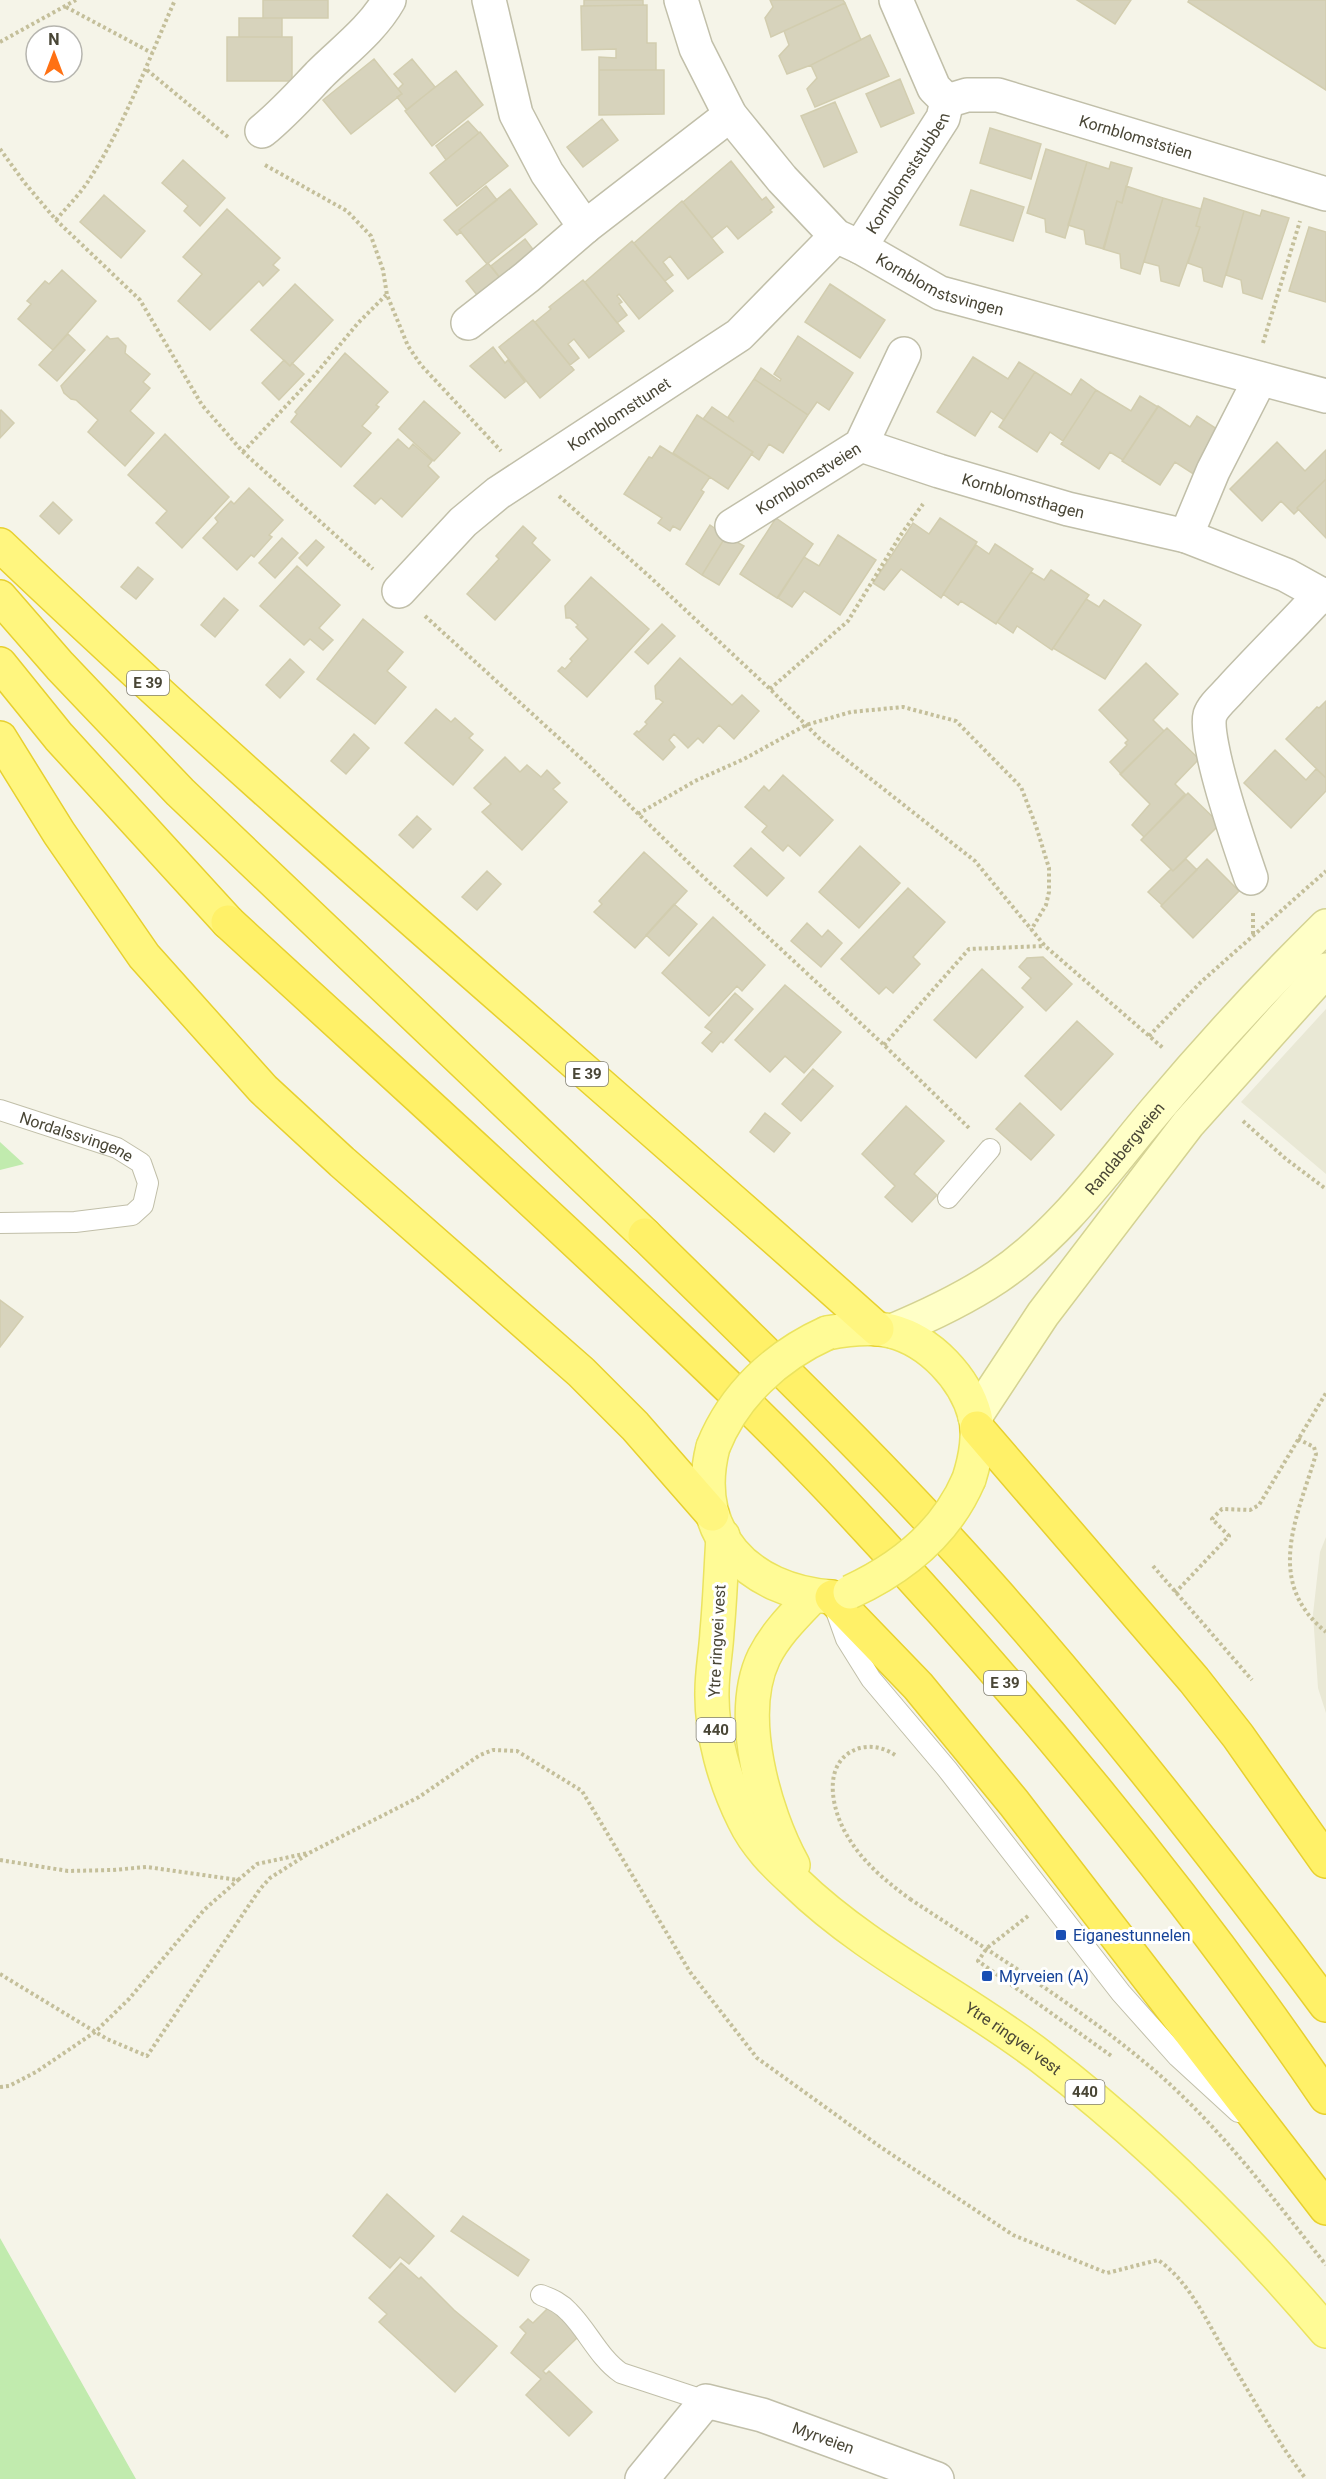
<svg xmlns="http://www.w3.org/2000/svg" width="1326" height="2479" viewBox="0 0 1326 2479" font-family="Roboto,sans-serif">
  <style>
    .residential { fill: #e9e8d5 }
    .green { fill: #c1ebae }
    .building { fill: #d7d3bc; stroke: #d2cdaf; stroke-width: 1.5 }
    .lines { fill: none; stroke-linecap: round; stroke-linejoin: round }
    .service-casing { stroke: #c1bfa9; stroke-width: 22 }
    .minor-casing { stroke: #c1bfa9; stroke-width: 36 }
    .secondary-casing { stroke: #d4d293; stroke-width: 36 }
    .primary-casing { stroke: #ebe35f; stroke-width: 36 }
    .trunk-casing { stroke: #e7d02f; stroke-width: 36 }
    .motorway-casing { stroke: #e7d02f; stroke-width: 36 }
    .path { stroke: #c4bf9a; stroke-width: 4; stroke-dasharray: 3 3; stroke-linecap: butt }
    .service { stroke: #fff; stroke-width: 20 }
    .minor { stroke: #fff; stroke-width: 33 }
    .secondary { stroke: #ffffc7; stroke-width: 33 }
    .primary { stroke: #fffb96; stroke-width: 33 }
    .trunk { stroke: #fff67f; stroke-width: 33 }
    .motorway { stroke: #fff168; stroke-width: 33 }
    .primary-bridge-casing { stroke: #ebe35f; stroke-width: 36; stroke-linecap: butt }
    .path-bridge { stroke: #c4bf9a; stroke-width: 4; stroke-dasharray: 3 3; stroke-linecap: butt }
    .primary-bridge { stroke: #fffb96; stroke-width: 33 }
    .transit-dot { fill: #1a4fb4; stroke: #fff; stroke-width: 2 }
    .labels { text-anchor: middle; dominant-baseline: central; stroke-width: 6; stroke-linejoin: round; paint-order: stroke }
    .shield { fill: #fff; stroke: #807e72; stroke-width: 1.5 }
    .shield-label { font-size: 15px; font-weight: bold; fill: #494636 }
    .street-label { font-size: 16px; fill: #494636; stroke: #fff }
    .transit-label { font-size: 16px; fill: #164399; stroke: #fff; text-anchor: start }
  </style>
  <rect width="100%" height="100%" fill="#f5f4e8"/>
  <path class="residential" d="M1326,1009v165l-85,-72z
    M1326,1537v176l-8,-25 -5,-74 7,-62z"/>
  <path class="green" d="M0,1142l24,22 -24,6z
    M0,2238l136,241h-136z"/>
  <path class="building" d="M263,0h65v18h-65z
    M584,0h59v5l-59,1z
    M770,0h73l2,3 -74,34 -6,-19 8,-11z
    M1077,0h54l-16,24z
    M1189,0h137v90l-138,-88z
    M845,3l16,37 -50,25 -24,9 -8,-18 10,-11 -5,-14z
    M647,5v38h9v27h-57v-13l17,1v-9l-34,1 -1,-44z
    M239,18h43v19h-43z
    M870,35l19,41 -74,31 -8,-18 10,-11 -6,-13z
    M227,37h65v44h-65z
    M374,59l28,35 -51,40 -28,-34z
    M412,59l23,28 -28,23 -10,-13 5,-3 -4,-5 5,-5 -9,-10z
    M599,70h65v44l-65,1z
    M456,71l27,34 -51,41 -27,-35z
    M900,79l14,34 -33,14 -15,-33z
    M835,102l22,50 -33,15 -23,-51z
    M602,119l16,21 -35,27 -16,-20z
    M468,121l11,12 -33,27 -10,-14z
    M990,128l51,16 -10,35 -51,-16z
    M480,132l28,34 -51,40 -27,-33z
    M1046,149l41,13 -22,76 -19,-6 -1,-13 -18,-6z
    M183,160l42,38 -25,28 -16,-15 4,-5 -26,-23z
    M731,161l31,39 4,-3 8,10 -4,3 2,2 -34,27 -11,-13 -15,12 -29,-36z
    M1087,162l22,7 2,-7 21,6 -10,35 -5,-2 -13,48 -18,-5 -2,-14 -16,-5z
    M486,186l11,14 -38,30 2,2 -4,3 -13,-15z
    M1126,186l37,12 -23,76 -19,-6 -1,-14 -17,-5 14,-48 5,2z
    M510,189l27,35 -50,40 -28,-34z
    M971,190l53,17 -11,34 -53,-16z
    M104,195l41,36 -24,27 -41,-36z
    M1163,198l38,11 -5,17 4,1 -21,59 -18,-5 -2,-15 -15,-4z
    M1204,198l40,13 -22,76 -18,-6 -2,-13 -14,-5 12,-36 -4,-1z
    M682,201l41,51 -35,27 -18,-23 -7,6 10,13 -8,6 -31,-38z
    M227,209l53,49 -7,7 6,5 -16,16 -4,-5 -49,49 -32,-29 24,-27 -19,-17z
    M1262,210l27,8 -27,81 -19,-6 -2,-13 -15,-5 18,-64 16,5z
    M1309,227l17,5v70l-37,-11z
    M525,239l13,17 -34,27 -13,-17z
    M632,241l41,50 -34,28 -20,-25 -2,2 5,6 -3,2 8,11 -10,8 -32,-41z
    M488,263l15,19 -22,18 -15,-19z
    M62,270l34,31 -43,49 -35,-31 13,-15 -4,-3 18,-20 4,3z
    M583,280l41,51 -35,27 -15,-19 -6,5 11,14 -9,7 -35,-43 16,-13 -2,-2z
    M295,284l38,36 -43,46 -39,-36z
    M830,284l55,36 -25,38 -55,-36z
    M533,320l41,50 -34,28 -41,-51z
    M68,334l17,16 -28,31 -18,-16z
    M107,336l3,3 8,-1 8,8 -1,7 25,21 -7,8 7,6 -20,23 24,22 -29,33 -37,-34 10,-12 -22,-20 -5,-1 -7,-6 -3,-7z
    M798,336l55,37 -24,37 -12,-8 -9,13 -54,-36 7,-11 19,13 1,-2 -7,-5z
    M493,347l12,16 3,-3 17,22 -20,16 -35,-32z
    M345,353l43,39 -12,13 3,2 -17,19 9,7 -30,34 -50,-45 6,-8 -2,-2z
    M973,357l35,22 11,-17 16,10 -31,48 -13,-9 -16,25 -38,-24z
    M284,360l6,6 2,-3 12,11 -25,26 -17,-17z
    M1035,372l36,23 10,-16 15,11 -33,51 -13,-9 -13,20 -38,-25z
    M754,379l54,36 -25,38 -14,-9 -10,16 -8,-6 2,-2 -50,-33 9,-12 22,15 -6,-5z
    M1096,390l35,21 9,-15 18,11 -35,53 -13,-8 -11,17 -38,-25z
    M424,401l36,32 -26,28 -35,-32z
    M1158,406l32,21 7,-11 26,17 -28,42 -20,-13 -15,23 -38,-24z
    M1,410l13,13 -14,15v-27z
    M697,415l56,37 -25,37 -55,-36z
    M165,434l64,63 -47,51 -26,-25 11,-12 -39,-36z
    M398,439l11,10 4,-5 19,17 -4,5 11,11 -37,40 -21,-19 -6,6 -21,-18z
    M1277,442l28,29 21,-21v29l-29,29 1,2 -4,4 -13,-13 -19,20 -32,-32z
    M660,446l50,31 -9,13 3,2 -24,38 -7,-4 -3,5 -12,-8 4,-5 -38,-24 25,-37 3,1z
    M1326,479v59l-29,-30z
    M249,488l34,32 -14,15 3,2 -18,20 -3,-2 -14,15 -34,-32 15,-16 -3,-4 16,-17 3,3z
    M53,502l19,18 -13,14 -19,-18z
    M776,518l37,26 -36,54 -37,-24z
    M940,518l37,24 -36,56 -40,-29 -17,21 -11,-7 40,-60 16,11z
    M710,525l16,11 -24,39 -16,-11z
    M523,526l13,12 -4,5 18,17 -55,60 -28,-26 32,-35 -3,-3z
    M838,535l38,25 -36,55 -36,-24 -12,16 -14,-9 26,-41 15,9z
    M726,536l18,10 -25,39 -17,-10z
    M282,538l16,15 -23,25 -16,-15z
    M316,540l8,7 -17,19 -8,-8z
    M995,544l38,25 -37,55 -35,-23 -3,4 -15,-11 33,-49 13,9z
    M297,566l43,39 -21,23 14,12 -10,10 -13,-11 -6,6 -44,-39z
    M138,567l15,12 -17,20 -15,-12z
    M1051,570l38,25 -37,55 -35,-24 -4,7 -16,-11 34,-50 13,8z
    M591,577l58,52 -62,68 -29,-26 4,-4 3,2 7,-8 -2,-2 18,-20 -12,-12 2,-2 -8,-7h-4l-1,-12z
    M224,598l14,12 -23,27 -14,-12z
    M1086,599l13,8 5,-7 37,25 -36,54 -52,-31z
    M363,619l40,33 -16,19 19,16 -31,37 -58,-45z
    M662,624l13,12 -27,28 -13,-12z
    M680,658l52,47 10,-10 17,16 -25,28 -15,-14 -16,18 -5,-5 -10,10 -14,-14 -5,6 6,7 -12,13 -29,-26 3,-3 2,1 8,-8 -2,-2 18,-20 -4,-3h-3l-1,-13z
    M290,659l14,13 -24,26 -14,-13z
    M1146,663l32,31 -25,26 11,11 -43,43 -11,-12 17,-17 -2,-2 3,-3 -29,-30z
    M1326,701v77l-40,-39 31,-32 2,1z
    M436,709l15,13 4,-4 18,16 -4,4 14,12 -30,35 -48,-42z
    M1167,728l32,31 -24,25 10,10 -41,43 -12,-12 18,-21 -30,-30z
    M354,734l15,14 -23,26 -15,-13z
    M1275,750l31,30 10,-11 10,9v13l-35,37 -47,-45z
    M505,757l15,15 7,-7 14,12 6,-7 13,13 -7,6 14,13 -45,48 -40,-38 9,-8 -17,-16z
    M783,775l50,45 -33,36 -12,-11 -5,6 -21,-19 5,-6 -22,-19 19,-21 5,5z
    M1188,793l32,31 -47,47 -32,-31z
    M417,816l14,13 -18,19 -14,-13z
    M860,846l40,37 -41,45 -40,-36z
    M751,848l33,30 -17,18 -33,-30z
    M644,852l43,39 -52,57 -41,-36 8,-8 -3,-3z
    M1186,859l11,11 -35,35 -14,-13 23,-23 2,2z
    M1207,859l32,32 -46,47 -32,-32z
    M487,871l14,13 -24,26 -15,-13z
    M908,888l37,34 -32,35 7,7 -27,29 -7,-6 -7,7 -38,-35z
    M674,904l23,20 -28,32 -23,-21z
    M713,917l52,48 -23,26 -5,-5 -28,30 -47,-43z
    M807,923l15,14 6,-7 14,13 -21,24 -30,-26z
    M1043,957l29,27 -26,27 -24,-23 9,-10 -12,-11 8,-9z
    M982,969l41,38 -47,51 -42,-38z
    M785,985l56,47 -37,41 -19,-17 -15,16 -35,-32z
    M735,993l18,16 -30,34 -2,-2 -9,11 -10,-9 10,-11 -7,-5z
    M1077,1021l36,33 -52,56 -36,-34z
    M813,1069l20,17 -32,35 -19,-17z
    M1020,1103l34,32 -23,25 -35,-31z
    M906,1106l38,35 -30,33 23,21 -25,27 -27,-25 10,-11 -33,-32z
    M765,1113l25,20 -16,19 -24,-20z
    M0,1300l23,17 -23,30z
    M387,2194l47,42 -25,28 -9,-7 -10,11 -37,-32z
    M463,2216l66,44 -11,16 -67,-45z
    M401,2263l18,16 2,-2 33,33 43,36 -42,46 -76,-70 8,-8 -18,-16z
    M549,2307l30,29 -36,35 3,3 3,-3 43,41 -23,24 -43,-41 15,-16 -30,-26 15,-20 -6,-6 8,-8 5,4z"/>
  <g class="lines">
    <defs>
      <g id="service">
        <path id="s1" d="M0,1110l117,38 24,15 7,20 -5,22 -11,10 -57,7 -75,1"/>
        <path d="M948,1198l42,-49"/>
        <path d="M835,1608l11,31 25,40 76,90 174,224 57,64 60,55"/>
        <path d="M541,2295c11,4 20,8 28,17 19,19 30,46 52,61l85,28"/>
      </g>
      <g id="minor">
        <path d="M489,0l27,114 31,59 38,54"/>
        <path id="s2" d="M681,0l15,48 34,67 52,64 54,57 24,11 80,46 386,103"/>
        <path id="s3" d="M947,101l20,-6h31l328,99"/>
        <path d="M262,131c21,-17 38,-36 57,-56 24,-24 53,-45 70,-75"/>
        <path id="s4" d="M860,247l83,-129 4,-17 -13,-13 -38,-88"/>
        <path d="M468,323l59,-46 58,-50 145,-112"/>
        <path id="s5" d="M861,445l78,26 129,38 118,27 27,-65 47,-92"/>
        <path id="s6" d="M732,526l129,-81 43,-91"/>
        <path d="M1186,536l100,39 40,22"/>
        <path id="s7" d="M399,591l64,-69 35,-29 241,-158 97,-99"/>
        <path d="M1251,878c-10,-29 -48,-138 -41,-163 3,-9 14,-18 20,-25 30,-33 61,-63 91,-96"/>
        <path id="s8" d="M642,2479l64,-78 56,14 175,64"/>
      </g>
      <g id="secondary">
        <path id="s9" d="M892,1331c36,-15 72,-32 105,-54 64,-43 110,-109 159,-167 54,-64 111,-126 170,-184"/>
        <path d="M975,1417l68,-103 145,-190 138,-154"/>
      </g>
      <g id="primary">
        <path d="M827,1333c21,-4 43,-7 64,-2 39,10 74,47 84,85 5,20 0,44 -6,63"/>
        <path d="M713,1447c-22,86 35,144 118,150"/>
        <path id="s10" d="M723,1536c-2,32 -3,64 -6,96 -1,20 -5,39 -5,59 -1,43 13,91 32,129 12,25 31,44 51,62 72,70 165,113 245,174 105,80 200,174 286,275"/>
        <path d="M793,1865c-29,-53 -57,-150 -29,-208 12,-24 31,-42 49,-61"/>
      </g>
      <path id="trunk" d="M0,545c284,271 585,522 877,784
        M0,597l60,69 120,126 465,443
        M0,664l59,73 169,185
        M0,738l59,95 85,123 119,133 79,73 239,210 54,54 77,88"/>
      <path id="motorway" d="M228,922c139,128 280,254 417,385 64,61 129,122 190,187 178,189 345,388 491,603
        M645,1235c119,117 241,233 351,358 117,132 225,271 330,412
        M977,1428l217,252 44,56 88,125
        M832,1597l86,89 96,117 312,405"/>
    </defs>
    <use href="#service" class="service-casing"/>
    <use href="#minor" class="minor-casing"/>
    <use href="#secondary" class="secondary-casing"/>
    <use href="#primary" class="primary-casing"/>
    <use href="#trunk" class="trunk-casing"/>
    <use href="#motorway" class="motorway-casing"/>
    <path class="path" d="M66,7l86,46
      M0,42l76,-42
      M147,70l81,67
      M0,149l24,33 32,38 84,80 62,105 41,47 130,117
      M265,165l82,46 24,25 12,34 4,25 21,51 13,19 80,86
      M56,220c11,-13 24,-26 33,-40 36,-56 59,-119 86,-180
      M1263,343l37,-122
      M243,452l71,-76 44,-53 28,-28
      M559,496l91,81 120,112 50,50 155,122 70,85 118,102
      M425,616l159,145 114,111 186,173 86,84
      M770,689l78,-68 52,-85 23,-32
      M638,814l57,-33 49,-22 62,-34 45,-13 52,-5 53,14 65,66 15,39 13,42v24l-3,13 -15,25
      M1253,934v-22
      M1149,1036l52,-54 125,-111
      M884,1045l85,-96 76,-3
      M1243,1121l43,38 40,30
      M1298,1439l16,8 2,7c-18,62 -53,127 10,178
      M1153,1566l99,114
      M1175,1593l54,-57 -17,-17 10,-10 28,1 9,-5 67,-112
      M895,1755c-10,-7 -23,-10 -35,-7 -37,11 -30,55 -16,82 16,30 39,49 66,69
      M0,1860l68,11 44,-1 35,-3 91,13 19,-16 51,-11
      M1028,1916l-41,32 -9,13 135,96
      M0,1974l107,65 40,17 113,-167 10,-11 41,-26 108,-55 61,-42 13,-5 24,1 65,40 108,181 67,86 125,90 131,87 94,38 51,-13c31,21 48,60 67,92 26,43 50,87 81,127
      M0,2087l9,-1 27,-14 59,-40 34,-33 75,-89 34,-30"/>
    <use href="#service" class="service"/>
    <use href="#minor" class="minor"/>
    <use href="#secondary" class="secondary"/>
    <use href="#primary" class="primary"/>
    <use href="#trunk" class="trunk"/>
    <use href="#motorway" class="motorway"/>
    <defs>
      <path id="primary-bridge" d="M713,1447c21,-52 63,-91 114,-114
        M850,1592c52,-24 96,-59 119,-113"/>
    </defs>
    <use href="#primary-bridge" class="primary-bridge-casing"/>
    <path class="path-bridge" d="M910,1899c83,55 169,107 245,172 66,57 117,126 171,194"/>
    <use href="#primary-bridge" class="primary-bridge"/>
  </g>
  <g class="transit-dot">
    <rect x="1055" y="1929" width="12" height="12" rx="3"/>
    <rect x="981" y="1970" width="12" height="12" rx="3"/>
  </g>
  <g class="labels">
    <g class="shield">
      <rect x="127" y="671" width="42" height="24" rx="4.5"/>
      <rect x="566" y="1062" width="42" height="24" rx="4.5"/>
      <rect x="984" y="1671" width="42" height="24" rx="4.5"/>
      <rect x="696.5" y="1718" width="39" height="24" rx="4.5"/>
      <rect x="1065.5" y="2080" width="39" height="24" rx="4.5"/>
    </g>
    <g class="shield-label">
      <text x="148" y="683">E 39</text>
      <text x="587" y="1074">E 39</text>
      <text x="1005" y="1683">E 39</text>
      <text x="716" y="1730">440</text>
      <text x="1085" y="2092">440</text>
    </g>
    <g class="street-label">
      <text stroke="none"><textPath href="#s3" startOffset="196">Kornblomststien</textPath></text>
      <text stroke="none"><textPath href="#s4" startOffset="88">Kornblomststubben</textPath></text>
      <text stroke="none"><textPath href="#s2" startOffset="402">Kornblomstsvingen</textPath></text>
      <text stroke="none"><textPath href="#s7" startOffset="284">Kornblomsttunet</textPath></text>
      <text stroke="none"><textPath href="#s6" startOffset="90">Kornblomstveien</textPath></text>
      <text stroke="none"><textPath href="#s5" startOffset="170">Kornblomsthagen</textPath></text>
      <text stroke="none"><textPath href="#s1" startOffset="81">Nordalssvingene</textPath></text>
      <text stroke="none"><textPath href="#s9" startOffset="300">Randabergveien</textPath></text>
      <text transform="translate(717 1641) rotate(-87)">Ytre ringvei vest</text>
      <text stroke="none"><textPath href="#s10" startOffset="639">Ytre ringvei vest</textPath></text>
      <text stroke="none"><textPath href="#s8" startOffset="224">Myrveien</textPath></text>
    </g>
    <g class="transit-label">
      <text x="1073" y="1935">Eiganestunnelen</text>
      <text x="999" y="1976">Myrveien (A)</text>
    </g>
  </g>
  <g transform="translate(54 54)"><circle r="28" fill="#ffffff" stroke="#b6b5af" stroke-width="1.5"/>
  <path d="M0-4.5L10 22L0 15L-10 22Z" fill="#ff7114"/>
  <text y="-9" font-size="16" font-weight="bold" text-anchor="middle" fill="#494636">N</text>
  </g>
</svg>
